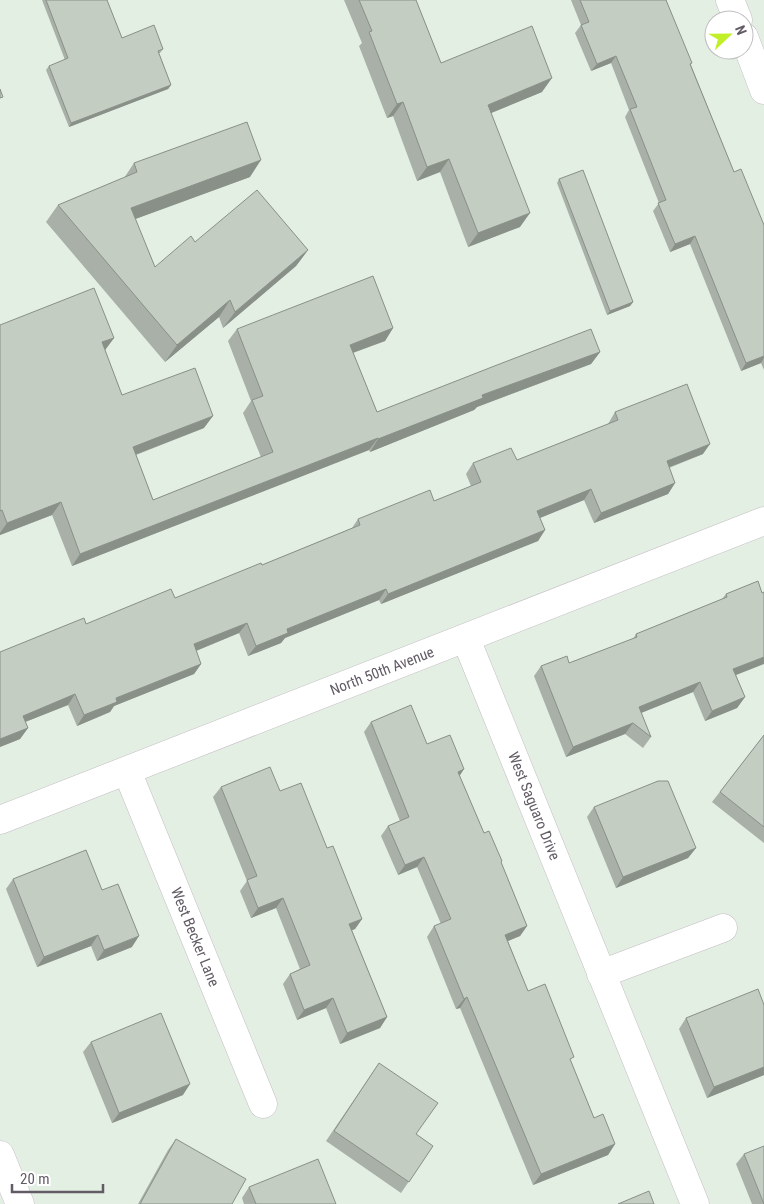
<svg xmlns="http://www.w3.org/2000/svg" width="764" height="1204" viewBox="0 0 764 1204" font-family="'Roboto Condensed',sans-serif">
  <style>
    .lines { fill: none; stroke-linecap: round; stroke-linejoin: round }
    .street-casing { stroke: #c4bdc5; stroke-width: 29 }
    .secondary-casing { stroke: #cac2cc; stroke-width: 29 }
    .street { stroke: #fff; stroke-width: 28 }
    .secondary { stroke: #fff; stroke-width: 28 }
    .wall { fill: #a9b0a7 }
    .shaded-wall { fill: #899088 }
    .building { fill: #c4cdc2; stroke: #899088 }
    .labels { text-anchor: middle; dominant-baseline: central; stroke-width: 4; stroke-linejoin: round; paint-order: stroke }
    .street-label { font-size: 15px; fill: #625b65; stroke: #fff }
  </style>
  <rect width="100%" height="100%" fill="#e4efe3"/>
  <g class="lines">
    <defs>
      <path id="street" d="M730,0l8,20
        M744,37l20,53
        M466,639l229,565
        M127,771l136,333
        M0,820l764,-299
        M601,974l122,-46"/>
      <path id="secondary" d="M0,1155l20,49"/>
    </defs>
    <use href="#street" class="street-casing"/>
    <use href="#secondary" class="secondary-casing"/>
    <use href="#street" class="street"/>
    <use href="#secondary" class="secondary"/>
  </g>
  <path class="wall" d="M42,0h65l15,38 41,11 -3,4h-1l12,32 -3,4 -99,38 -23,-57 3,-4 16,-6z
    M344,0h72l25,63 101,29 -51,21 29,114 -52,20 -28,-75 -23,9 -24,-65 -6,2 -28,-72 3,-3z
    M571,0h95l25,65 43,107 30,53v145l-3,-7 -20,8 -51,-127 -20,8 -17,-41 6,-8 -34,-86 4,-7 -18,-47 -20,8 -16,-38 6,-8z
    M134,163l116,14 -115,42 20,48 40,-25 113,8 -12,16 -73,62 -4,-11 -54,45 -119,-140 12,-17 66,-27z
    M559,179l74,123 -3,4 -23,9 -50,-132z
    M0,325l114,13 -9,12 17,45 82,33 -68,27 17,45 108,-43 -18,-44 8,-12 -23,-60 9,-12 156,-1 -8,13 -32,12 24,59 223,-60 -9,12 -114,43 -3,3 -104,42 -1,-2 -297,116 -20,-51 -52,20z
    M615,412l88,42 -34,14 6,15 -7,11 -74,29 -10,-23 -44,18 5,12 -7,11 -157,63 -2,-4 -94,38 -4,5 -33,13 -9,-23 -43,18 5,13 -7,10 -80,32 -4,6 -33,14 -9,-21 -43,17 3,6 -8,11 -20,8 86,-123 89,-26 87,-33 90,-37 6,-9 76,-18 37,-15 -5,-12 7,-11 44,-3 91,-36z
    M758,581l-22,94 9,22 -8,11 -32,13 -12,-29 -52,21 10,24 -8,11 -18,-14 -59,23 -32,-81 7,-10 28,-3 64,-24 3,-5 86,-35 4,-5z
    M371,722l56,22 37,25 -5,6 25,58 18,28 -1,1 26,64 -7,10 -12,5 20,50 43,71 23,56 21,26 -7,11 -75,30 -73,-177 -4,1 -29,-72 7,-11 7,-2 -24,-57 -19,8 -17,-39 7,-10 12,-5 -36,-89z
    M764,735v108l-52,-41z
    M221,787l59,4 47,57 35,71 -7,10 -3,1 35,87 -7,11 -40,16 -14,-36 -29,12 -14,-36 7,-10 10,-5 -24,-61 -25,10 -11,-27 7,-10 -34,-84z
    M594,807l102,41 -8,10 -72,30 -29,-71z
    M13,879l89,11 30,57 -35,14 -6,-15 -54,21 -31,-78z
    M764,1005v70l-57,23 -28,-69 7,-11z
    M91,1042l92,53 -71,28 -29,-71z
    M379,1063l37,71 17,12 -32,47 -75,-52z
    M176,1139l56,65h-94l30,-54z
    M744,1154l20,50h-12l-16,-40z
    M249,1187l87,17h-92l-2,-6z"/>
  <path class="shaded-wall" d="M616,56l-5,7 -20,8 6,-7z
    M552,78l-10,14 -63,26 9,-13z
    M171,85l-3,4 -99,38 2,-4z
    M403,102l-10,14 -6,2 10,-14z
    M449,159l-9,13 -23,9 10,-14z
    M261,160l-11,17 -131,48 12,-17z
    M530,213l-10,14 -52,20 10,-14z
    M695,236l-5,8 -20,8 5,-8z
    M308,250l-12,16 -73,62 12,-16z
    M230,300l-11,17 -54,45 12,-17z
    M633,302l-3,4 -23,9 3,-4z
    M393,328l-8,13 -44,16 9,-12z
    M114,338l-9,12 -3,-8z
    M600,352l-9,12 -114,43 -3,3 -104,42 8,-13 104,-44z
    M764,356v2l-3,5 -20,8 5,-8z
    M213,416l-9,12 -80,31 9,-12z
    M378,438l-9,12 -297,116 8,-12z
    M710,444l-7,10 -44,17 8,-10z
    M675,483l-7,11 -74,29 7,-10z
    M591,489l-7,11 -54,22 7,-11z
    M61,502l-9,13 -52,20v-2l7,-10z
    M545,530l-7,11 -157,63 7,-10z
    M386,589l-7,11 -94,38 -4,5 -33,13 8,-10 31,-17z
    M247,623l-8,10 -53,22 8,-11z
    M764,657v7l-38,15 7,-10z
    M201,664l-7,10 -80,32 -4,6 -33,14 7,-11 32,-17z
    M700,682l-7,10 -62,25 8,-10z
    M75,694l-7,11 -53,21 8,-10z
    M745,697l-8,11 -32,13 7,-10z
    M633,723l-8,11 -59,23 7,-10z
    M28,728l-8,11 -20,8v-8z
    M464,769l-7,11 1,-8z
    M696,848l-8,10 -72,30 7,-11z
    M424,857l-7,10 -19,8 7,-10z
    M283,898l-7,10 -25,10 7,-10z
    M362,919l-7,10 -13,5 7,-10z
    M527,926l-7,10 -22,9 7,-10z
    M98,935l-7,11 -54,21 7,-10z
    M139,936l-7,11 -35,14 7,-11z
    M467,997l-7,11 -4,1 8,-10z
    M333,998l-7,10 -29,12 7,-10z
    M387,1017l-7,11 -40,16 7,-11z
    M764,1067v8l-57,23 7,-11z
    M190,1084l-7,11 -71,28 7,-10z
    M615,1144l-7,11 -75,30 8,-11z"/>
  <path class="building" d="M46,0h61l15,38 32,-13 9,24 -5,2 13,34 -100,38 -22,-57 19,-8z
    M359,0h57l25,63 91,-37 20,52 -64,27 42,108 -52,20 -29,-74 -22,8 -24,-65 -6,2 -28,-72 3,-1z
    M580,0h86l26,63 -2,1 44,108 7,-3 23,56v131l-18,7 -51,-127 -20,8 -17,-41 8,-3 -36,-91 7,-2 -21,-51 -19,8 -16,-39 8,-3z
    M0,89l3,8 -3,1z
    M247,122l14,38 -130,48 24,59 36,-31 4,6 62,-52 51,60 -73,62 -5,-12 -53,45 -119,-140 79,-33 -3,-9z
    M583,170l50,132 -23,9 -51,-132z
    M373,276l20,52 -43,17 27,67 120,-47 94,-36 9,23 -118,43 1,3 -105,41v-1l-298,116 -19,-52 -54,21 -5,-13 -2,1v-186l94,-37 20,50 -12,4 20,53 73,-27 18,48 -80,31 20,53 120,-48 -21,-52 11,-4 -26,-67z
    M687,384l23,60 -43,17 8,22 -74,30 -10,-24 -54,22 8,19 -157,64 -2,-5 -99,40 1,4 -32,13 -9,-23 -53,21 7,20 -85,34 1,4 -33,13 -9,-21 -52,22 5,12 -28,11v-87l84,-34 2,6 85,-35 4,9 86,-35 1,2 98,-40 -2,-6 72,-29 4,11 47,-19 -8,-19 38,-15 6,12 101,-40 -3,-8z
    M758,581l4,12 2,-1v65l-31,12 12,28 -33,14 -12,-29 -61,25 12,30 -18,-14 -60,24 -32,-81 26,-10 2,7 68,-26 -1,-3 91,-37 -1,-3z
    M411,705l16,39 23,-9 14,34 -6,3 26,61 5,-2 13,30 -1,1 26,64 -22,9 23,56 17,-7 29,73 -4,2 24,59 9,-4 12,30 -74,30 -74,-177 -3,2 -30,-73 17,-7 -27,-62 -19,8 -17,-39 21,-9 -38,-95z
    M764,735v92l-44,-35z
    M270,767l10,24 21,-8 26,65 6,-2 29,73 -13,5 38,93 -40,16 -14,-35 -29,12 -14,-36 20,-9 -27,-67 -25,10 -11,-28 10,-4 -36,-89z
    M658,781h10l28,67 -73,29 -29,-70z
    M86,850l16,40 16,-6 21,52 -35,14 -6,-15 -54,22 -31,-78z
    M758,989l6,16v62l-50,20 -28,-69z
    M161,1013l29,71 -71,29 -28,-71z
    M379,1063l59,40 -22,31 17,12 -24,36 -75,-51z
    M176,1139l70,40 -14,25h-92z
    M764,1146v58l-20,-50z
    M318,1159l18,45h-80l-7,-17z
    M649,1191l5,13h-36z"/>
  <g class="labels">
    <g class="street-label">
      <text transform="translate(382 671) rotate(-21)">North 50th Avenue</text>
      <text transform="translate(534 806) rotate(68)">West Saguaro Drive</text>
      <text transform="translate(195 937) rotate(68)">West Becker Lane</text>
    </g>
  </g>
  <g transform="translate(729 35) rotate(68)"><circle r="24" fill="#ffffff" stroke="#c0bdc1"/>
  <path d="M0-4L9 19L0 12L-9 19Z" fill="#c2f028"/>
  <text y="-8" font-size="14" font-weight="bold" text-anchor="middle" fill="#625b65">N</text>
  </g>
  <path d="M12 1184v8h91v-8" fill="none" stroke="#625b65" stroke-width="2.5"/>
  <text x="20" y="1184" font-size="15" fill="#625b65" stroke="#ffffff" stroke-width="4" paint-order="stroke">20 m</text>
</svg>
